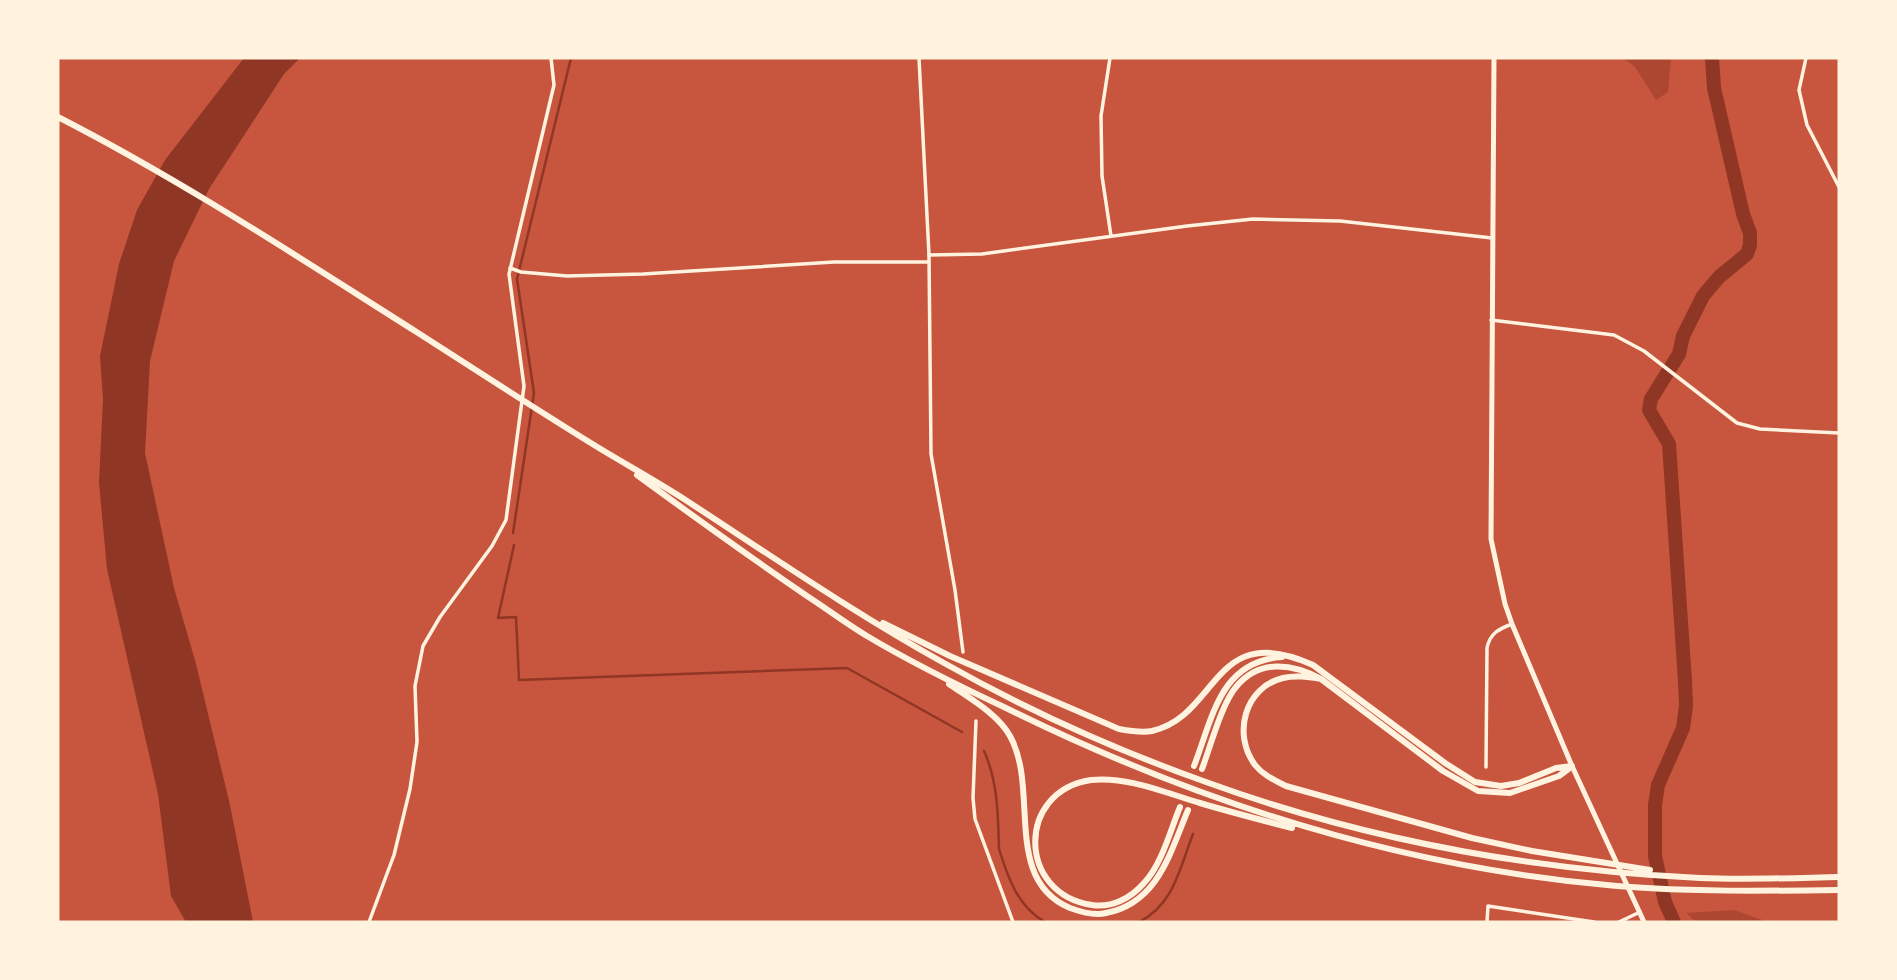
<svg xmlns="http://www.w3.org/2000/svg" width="1897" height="980" font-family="Raleway,sans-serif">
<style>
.green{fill:#ae4732}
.water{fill:#8f3625}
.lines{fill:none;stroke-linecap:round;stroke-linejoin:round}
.stream{stroke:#8f3625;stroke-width:2.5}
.river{stroke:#8f3625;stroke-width:14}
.minor{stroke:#fff3e0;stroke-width:3.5}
.tertiary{stroke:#fff3e0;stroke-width:3.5}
.primary{stroke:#fff3e0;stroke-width:5}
.motorway{stroke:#fff3e0;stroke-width:6}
</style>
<rect width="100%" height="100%" fill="#c8553d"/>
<path class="green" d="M 1623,58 L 1671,58 L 1668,92 L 1656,100 L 1635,67 Z
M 1734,910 L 1768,922 L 1696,922 L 1686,913 Z"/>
<path class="water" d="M 244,58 L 300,58 L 284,74 L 209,189 L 174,261 L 150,361 L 145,453 L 174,588 L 196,664 L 230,805 L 253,922 L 186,922 L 171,896 L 158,794 L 107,569 L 99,483 L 103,399 L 100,356 L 119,264 L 137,210 L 165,160 Z"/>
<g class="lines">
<path class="stream" d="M 513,533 L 534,393 L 517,279 L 571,58
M 514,545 L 498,618 L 516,617 L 519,680 L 847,668 L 962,732
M 984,751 C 998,782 998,815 999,849 C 1008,878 1018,907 1045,922
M 1139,922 C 1174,905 1180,867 1193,834"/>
<path class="river" d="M 1674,922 L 1665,902 L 1655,856 L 1655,805 L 1658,785 L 1683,728 L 1686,706 L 1685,681 L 1669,444 L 1649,410 L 1651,399 L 1679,354 L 1683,336 L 1703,296 L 1719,277 L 1747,254 L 1750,245 L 1750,233 L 1743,214 L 1714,88 L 1712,58"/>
<path class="minor" d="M 919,58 L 929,255 L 931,454 L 955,590 L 963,652
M 1806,58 L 1799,90 L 1807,125 L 1839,187
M 510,268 L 521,272 L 567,276 L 643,274 L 834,262 L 928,262
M 976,721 L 973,798 L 975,819 L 1013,922
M 1486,767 L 1487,648 C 1490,633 1499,629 1512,624
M 1487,922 L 1488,906 L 1594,922
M 1619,922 L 1640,912"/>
<path class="tertiary" d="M 1110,58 L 1101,116 L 1102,176 L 1111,236
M 929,255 L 982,254 L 1187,226 L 1253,219 L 1340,221 L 1492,238
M 1491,320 L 1614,335 L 1644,351 L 1737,423 L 1760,429 L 1839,433
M 369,922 L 394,855 L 410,789 L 417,742 L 415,686 L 423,646 L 440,617 L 492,546 L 506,520 L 524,386 L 509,274 L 554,85 L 551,58"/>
<path class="primary" d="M 1494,58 L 1491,539 L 1505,604 L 1512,624 L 1572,766 L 1644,922"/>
<path class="motorway" d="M 58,117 C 181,180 298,257 415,331 C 476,370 537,410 599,448 C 627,465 656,481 684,499 C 770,555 854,613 944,663 C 1027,710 1116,750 1206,782 C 1365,840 1532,870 1700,878 C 1747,880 1793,878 1839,877
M 637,475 C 693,516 750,557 807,596 C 827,609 847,624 867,636 C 912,663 959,686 1006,708 C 1198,803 1403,868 1617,886 C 1691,892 1765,891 1839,890
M 883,623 L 950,656 L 1119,729 C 1130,731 1141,733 1152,731 C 1219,716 1212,619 1313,665 L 1445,763 L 1475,782 L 1501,786 L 1519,783 L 1556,768 L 1572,766
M 1321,679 C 1308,677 1296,675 1283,678 C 1245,687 1232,734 1255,765 C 1263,775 1274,780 1286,786 L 1472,838 L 1532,851 L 1650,870
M 949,684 C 969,698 998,714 1010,736 C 1040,790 1002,879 1070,908 C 1081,912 1095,916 1106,913 C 1158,903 1170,853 1188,810
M 1194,766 C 1213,717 1220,661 1282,657
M 1202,769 C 1210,748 1222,703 1236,687 C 1259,659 1292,663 1321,679 L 1443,771 L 1478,791 L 1510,793 L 1559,776 L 1571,767
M 1180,807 C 1170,831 1162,864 1144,883 C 1131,898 1112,908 1092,905 C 1017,894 1016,791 1091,780 C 1127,776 1166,793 1200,803 C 1230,812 1261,820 1292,828"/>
</g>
<rect width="1897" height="980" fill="none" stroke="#fff3e0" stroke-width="119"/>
</svg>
